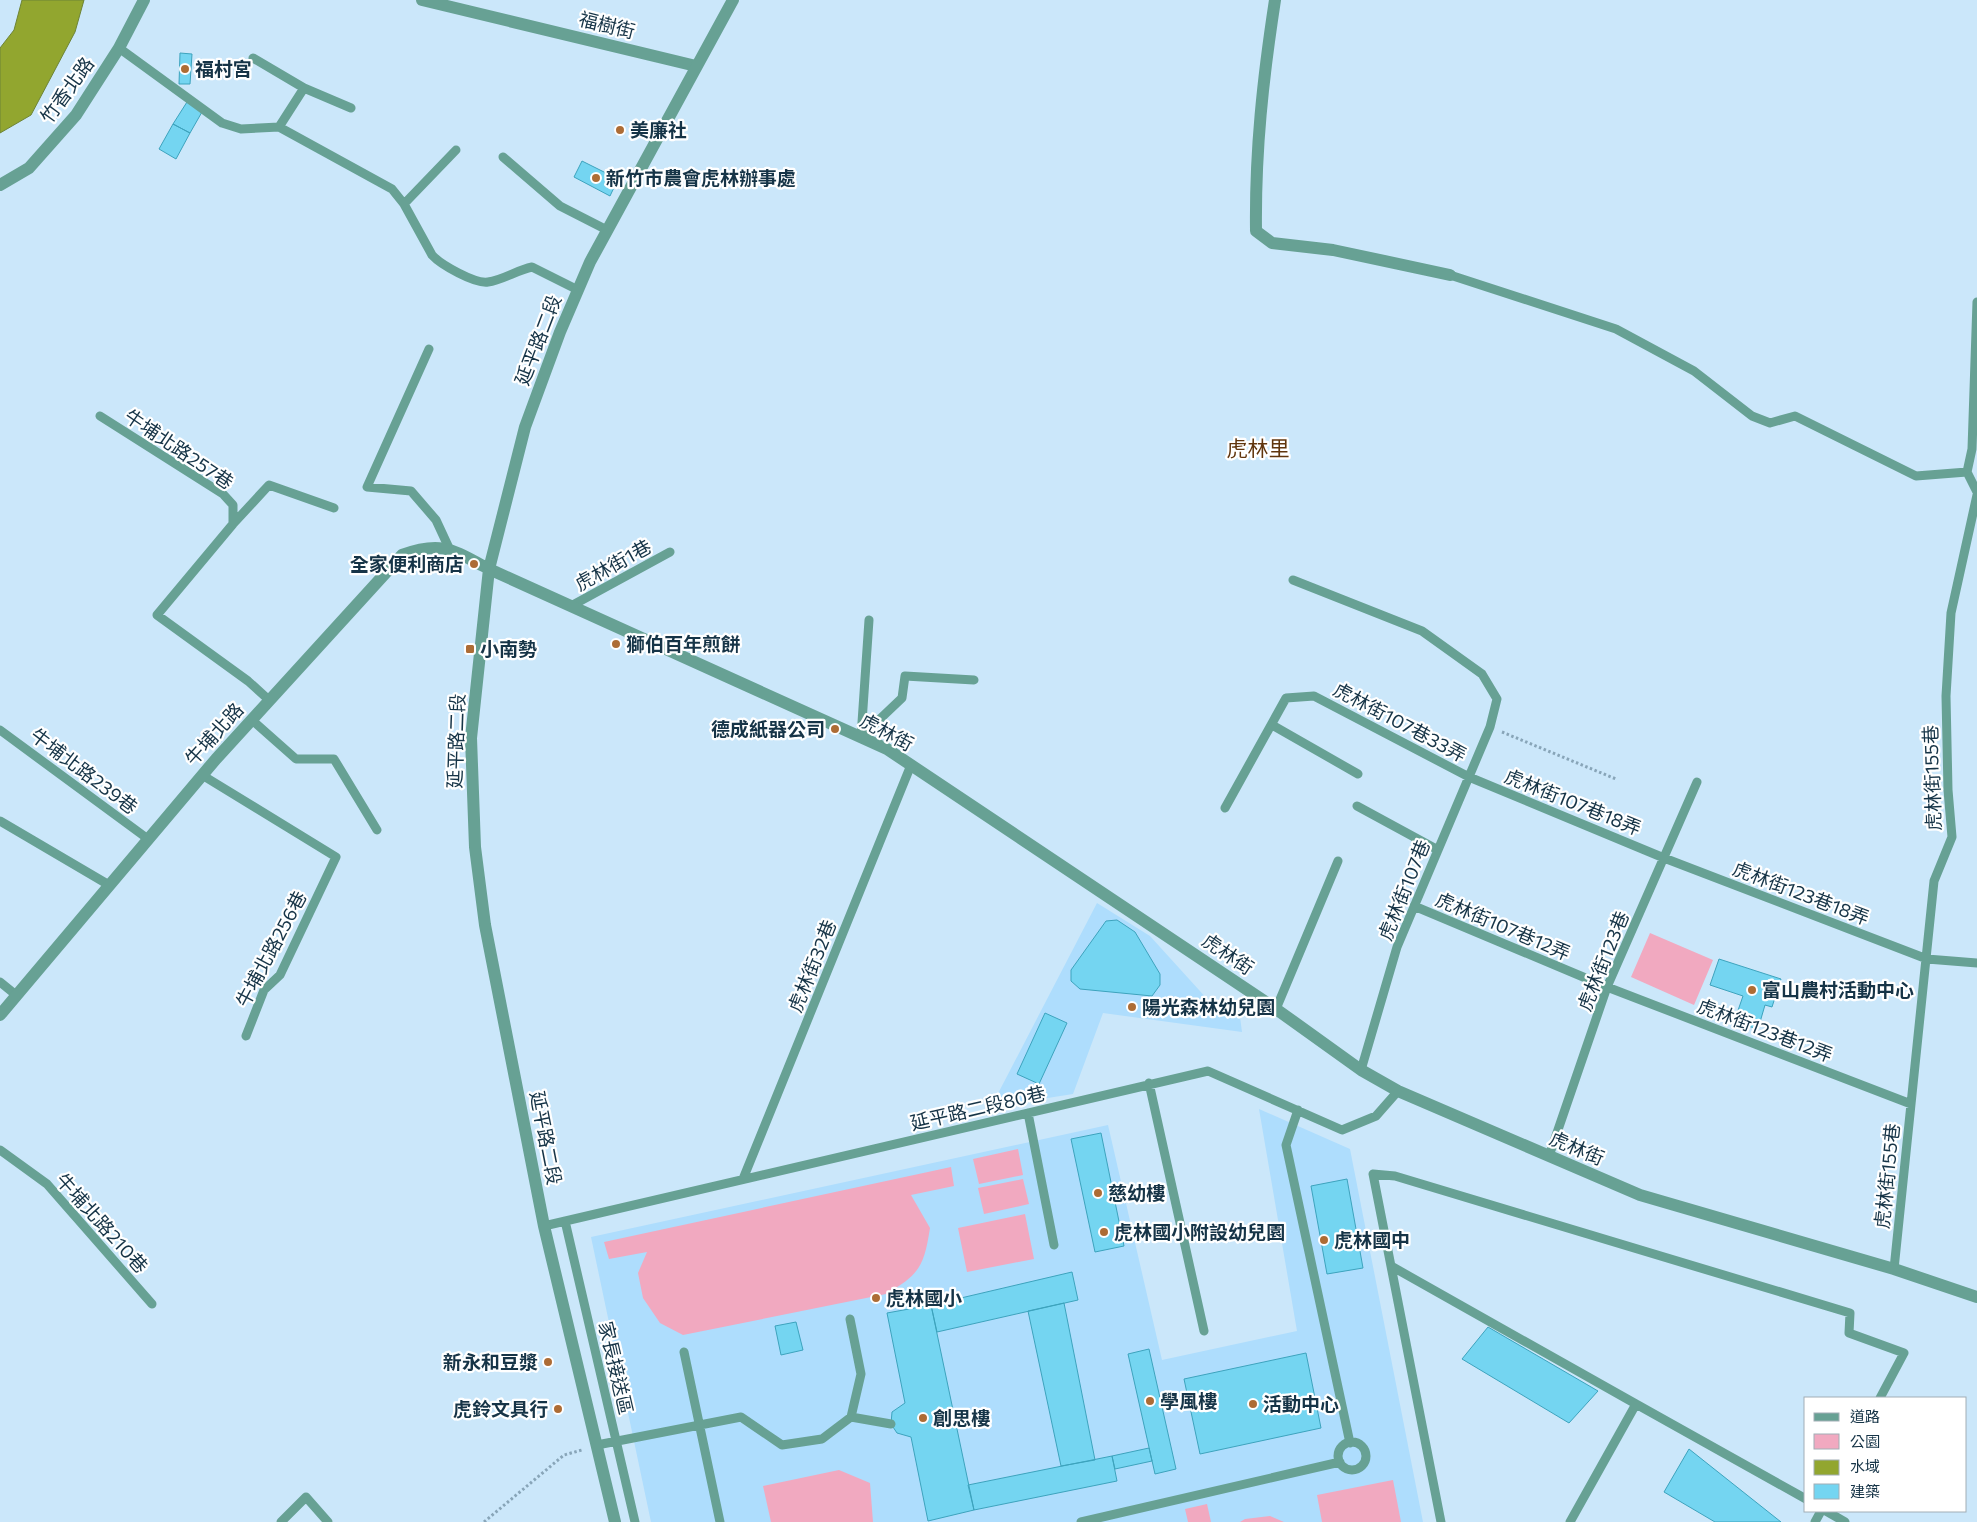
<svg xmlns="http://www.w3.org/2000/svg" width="1977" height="1522" font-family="Commissioner,'Noto Sans TC',sans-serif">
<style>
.built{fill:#aeddfd}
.green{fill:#f1a9c0}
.water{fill:#92a62f;stroke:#6d8436}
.building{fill:#74d5f1;stroke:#3da3bd}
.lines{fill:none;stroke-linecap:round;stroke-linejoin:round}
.path{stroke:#88a5b8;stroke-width:3;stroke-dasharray:2.5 2.5;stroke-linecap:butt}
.service{stroke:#67a194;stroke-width:9}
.minor{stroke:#67a194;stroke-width:12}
.tertiary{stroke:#67a194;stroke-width:12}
.poi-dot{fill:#ad6c35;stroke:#fff;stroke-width:2}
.labels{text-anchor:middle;stroke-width:4.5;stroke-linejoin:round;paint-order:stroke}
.street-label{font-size:19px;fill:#163447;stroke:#fff}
.poi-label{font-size:19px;font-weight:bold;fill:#163447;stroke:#fff;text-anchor:start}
.quarter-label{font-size:21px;fill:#60350d;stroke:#fff}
</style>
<rect width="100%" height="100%" fill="#cbe7fa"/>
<path class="built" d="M 1097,903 L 1150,936 L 1209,1001 L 1240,1017 L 1242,1032 L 1103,1013 L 1073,1094 L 991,1107 Z
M 1259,1109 L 1350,1149 L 1423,1522 L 651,1522 L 591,1237 L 1108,1125 L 1162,1360 L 1297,1331 Z"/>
<path class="green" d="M 1650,933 L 1713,960 L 1694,1005 L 1631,977 Z
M 1018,1149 L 1023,1175 L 979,1184 L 973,1159 Z
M 951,1167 L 954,1186 L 911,1195 L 930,1228 C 924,1266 920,1274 886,1294 L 683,1335 L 660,1323 L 643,1298 L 638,1273 L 647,1252 L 609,1259 L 604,1242 Z
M 1023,1179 L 1029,1204 L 984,1214 L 978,1188 Z
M 1025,1214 L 1034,1259 L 967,1272 L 958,1228 Z
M 839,1470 L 870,1483 L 873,1522 L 771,1522 L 763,1486 Z
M 1393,1480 L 1401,1522 L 1322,1522 L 1317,1495 Z
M 1207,1504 L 1211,1522 L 1188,1522 L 1185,1509 Z
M 1270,1516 L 1284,1522 L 1240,1522 L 1245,1519 Z"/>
<path class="water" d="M 22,0 L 84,0 L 75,32 L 31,115 L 0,133 L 0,48 L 14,30 Z"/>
<path class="building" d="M 180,53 L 192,54 L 190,84 L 179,84 Z
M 187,102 L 202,112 L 190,133 L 173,124 Z
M 173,124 L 190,133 L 176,159 L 159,149 Z
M 582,161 L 618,179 L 610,196 L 574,177 Z
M 1117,920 L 1135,932 L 1160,974 L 1160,985 L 1152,996 L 1080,989 L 1071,981 L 1071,970 L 1106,921 Z
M 1719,959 L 1781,979 L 1772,1007 L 1765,1005 L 1758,1029 L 1734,1022 L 1743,996 L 1710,985 Z
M 1045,1013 L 1067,1023 L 1039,1084 L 1017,1074 Z
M 1101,1133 L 1124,1246 L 1095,1252 L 1071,1139 Z
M 1347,1179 L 1363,1268 L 1327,1274 L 1311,1186 Z
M 1072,1272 L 1078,1300 L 937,1332 L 931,1305 Z
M 1064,1303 L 1095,1460 L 1061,1466 L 1028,1311 Z
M 931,1305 L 974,1510 L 928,1521 L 911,1437 L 897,1433 L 891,1424 L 892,1412 L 905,1403 L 887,1313 Z
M 796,1322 L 803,1350 L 781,1355 L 775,1326 Z
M 1488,1327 L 1598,1391 L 1569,1423 L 1462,1359 Z
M 1149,1349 L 1176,1469 L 1155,1474 L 1128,1354 Z
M 1306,1353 L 1321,1428 L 1200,1454 L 1184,1379 Z
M 1149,1448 L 1152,1461 L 1115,1469 L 1112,1456 Z
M 1689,1449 L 1781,1522 L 1715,1522 L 1664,1492 Z
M 1112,1456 L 1117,1481 L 974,1510 L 968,1485 Z"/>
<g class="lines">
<path class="path" d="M 1502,732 L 1616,779
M 484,1522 L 564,1455 L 582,1450"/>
<path class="service" d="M 119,48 L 222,123 L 241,129 L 279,127 L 392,189 L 404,204 L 432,255 C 441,265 475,284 488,282 C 503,280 517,270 532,267 L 578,290
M 253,58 L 304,88 L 351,108
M 279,127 L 304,88
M 503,157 L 560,206 L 607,230
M 404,204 L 456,150
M 1450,275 L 1616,329 L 1694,371 L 1752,416 L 1770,423 L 1795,416 L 1916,476 L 1967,472
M 429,349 L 367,487 L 411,491 L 436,520 L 449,548
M 100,416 L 223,494 L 233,505 L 233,524 L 157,615 L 248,681 L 269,700
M 1967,472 L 1972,449 L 1977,302
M 1967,472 L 1977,492
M 233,524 L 269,485 L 334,508
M 1293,580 L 1422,631 L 1482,674 L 1497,699 L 1490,727 L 1397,947 L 1361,1070
M 571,606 L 670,552
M 252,720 L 296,759 L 334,759 L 377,830
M 1272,725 L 1358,774
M 0,730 L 148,839
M 861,737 L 902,698 L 905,676 L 974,680
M 861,737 L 869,620
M 202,775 L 336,857 L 280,975 L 264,990 L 246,1036
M 1357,806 L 1438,850
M 1225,808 L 1286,698 L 1314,696 L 1469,777 L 1664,858 L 1927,959 L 1977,963
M 0,821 L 109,885
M 1414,906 L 1607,987 L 1911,1104
M 0,982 L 16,995
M 1276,1009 L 1338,861
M 1149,1083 L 1204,1331
M 1298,1110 L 1286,1145 L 1350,1443
M 1028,1113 L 1054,1245
M 0,1150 L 47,1184 L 152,1304
M 1549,1156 L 1607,987 L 1697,782
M 743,1179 L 911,765
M 565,1221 L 635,1522
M 544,1226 L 1208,1071 L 1342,1130 L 1376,1116 L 1398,1091
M 1391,1266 L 1636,1404 L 1570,1522
M 1894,1269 L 1934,881 L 1952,837 L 1948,790 L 1946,696 L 1951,613 L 1977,495
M 850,1319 L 861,1374 L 851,1417
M 684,1352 L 720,1522
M 1636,1404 L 1806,1499
M1338 1456a14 14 0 1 1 28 0a14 14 0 1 1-28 0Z
M 597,1445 L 741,1417 L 782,1445 L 822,1439 L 851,1417 L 891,1424
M 1826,1511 L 1845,1522
M 281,1522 L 306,1497 L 328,1522
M 1081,1522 L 1340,1462
M 1441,1522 L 1373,1174 L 1395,1176 L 1850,1313 L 1849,1333 L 1904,1353 L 1880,1398
M 1815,1522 L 1821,1511"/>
<path class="minor" d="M 422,0 L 696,66
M 1275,0 C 1263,78 1255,151 1256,231 L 1272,243 L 1333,250 L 1450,275
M 0,185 L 29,168 L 76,115 L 119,48 L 144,0
M 489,569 L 887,749 L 1276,1009 L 1361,1070 L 1398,1091 L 1640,1195 L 1894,1269 L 1977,1297"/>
<path class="tertiary" d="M 0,1015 L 216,759 L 402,555 C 443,540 454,551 489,569
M 615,1522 L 544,1226 L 485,925 L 475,847 L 471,738 L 489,569 L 525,427 L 560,332 L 590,262 L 733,0"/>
</g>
<g class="poi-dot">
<circle cx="185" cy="69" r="5"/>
<circle cx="620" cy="130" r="5"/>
<circle cx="596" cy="178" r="5"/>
<circle cx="474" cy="564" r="5"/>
<circle cx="616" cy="644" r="5"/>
<rect x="465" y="644" width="10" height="10" rx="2.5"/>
<circle cx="835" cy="729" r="5"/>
<circle cx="1752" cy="990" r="5"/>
<circle cx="1132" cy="1007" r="5"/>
<circle cx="1098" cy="1193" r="5"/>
<circle cx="1104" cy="1232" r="5"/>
<circle cx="1324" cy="1240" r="5"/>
<circle cx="876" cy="1298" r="5"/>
<circle cx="548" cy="1362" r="5"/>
<circle cx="1150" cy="1401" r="5"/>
<circle cx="1253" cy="1404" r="5"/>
<circle cx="558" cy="1409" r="5"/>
<circle cx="923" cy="1418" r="5"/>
</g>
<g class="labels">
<g class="street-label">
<text transform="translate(607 25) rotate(14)" y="7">福樹街</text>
<text transform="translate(67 90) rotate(-54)" y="7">竹香北路</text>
<text transform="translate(538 340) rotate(-69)" y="7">延平路二段</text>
<text transform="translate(179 449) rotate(34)" y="7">牛埔北路257巷</text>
<text transform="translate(613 565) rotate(-29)" y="7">虎林街1巷</text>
<text transform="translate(1400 722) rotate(28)" y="7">虎林街107巷33弄</text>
<text transform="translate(887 732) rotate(28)" y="7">虎林街</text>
<text transform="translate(214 734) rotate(-48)" y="7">牛埔北路</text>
<text transform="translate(456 741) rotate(-88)" y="7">延平路二段</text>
<text transform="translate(84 771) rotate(37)" y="7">牛埔北路239巷</text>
<text transform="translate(1932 778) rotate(-92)" y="7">虎林街155巷</text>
<text transform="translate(1573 802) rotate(22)" y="7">虎林街107巷18弄</text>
<text transform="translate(1404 890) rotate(-68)" y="7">虎林街107巷</text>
<text transform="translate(1801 893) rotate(21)" y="7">虎林街123巷18弄</text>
<text transform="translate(1503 926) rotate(23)" y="7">虎林街107巷12弄</text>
<text transform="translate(271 949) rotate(-62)" y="7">牛埔北路256巷</text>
<text transform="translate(1228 954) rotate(34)" y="7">虎林街</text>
<text transform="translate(1603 961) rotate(-68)" y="7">虎林街123巷</text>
<text transform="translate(812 966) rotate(-68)" y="7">虎林街32巷</text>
<text transform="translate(1765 1030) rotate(21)" y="7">虎林街123巷12弄</text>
<text transform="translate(978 1108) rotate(-13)" y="7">延平路二段80巷</text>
<text transform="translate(546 1138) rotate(79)" y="7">延平路二段</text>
<text transform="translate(1577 1148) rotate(23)" y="7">虎林街</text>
<text transform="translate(1887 1176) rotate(-84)" y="7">虎林街155巷</text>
<text transform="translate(102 1223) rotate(48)" y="7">牛埔北路210巷</text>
<text transform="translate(616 1368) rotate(77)" y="7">家長接送區</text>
</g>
<g class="poi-label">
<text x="195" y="76">福村宮</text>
<text x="630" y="137">美廉社</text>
<text x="606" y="185">新竹市農會虎林辦事處</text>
<text x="464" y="571" text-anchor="end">全家便利商店</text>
<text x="626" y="651">獅伯百年煎餅</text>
<text x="480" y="656">小南勢</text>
<text x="825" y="736" text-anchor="end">德成紙器公司</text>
<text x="1762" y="997">富山農村活動中心</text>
<text x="1142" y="1014">陽光森林幼兒園</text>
<text x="1108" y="1200">慈幼樓</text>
<text x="1114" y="1239">虎林國小附設幼兒園</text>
<text x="1334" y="1247">虎林國中</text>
<text x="886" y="1305">虎林國小</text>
<text x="538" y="1369" text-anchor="end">新永和豆漿</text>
<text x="1160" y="1408">學風樓</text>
<text x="1263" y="1411">活動中心</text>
<text x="548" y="1416" text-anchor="end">虎鈴文具行</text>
<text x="933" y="1425">創思樓</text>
</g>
<g class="quarter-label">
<text x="1258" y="456">虎林里</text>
</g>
</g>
<rect x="1804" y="1397" width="162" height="115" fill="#ffffff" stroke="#a2aeb5"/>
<rect x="1814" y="1413" width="25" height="8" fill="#67a194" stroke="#a2aeb5"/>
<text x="1850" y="1422" font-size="15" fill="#163447">道路</text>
<rect x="1814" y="1434" width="25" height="15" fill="#f1a9c0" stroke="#a2aeb5"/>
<text x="1850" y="1447" font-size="15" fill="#163447">公園</text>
<rect x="1814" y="1460" width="25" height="15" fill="#92a62f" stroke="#a2aeb5"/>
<text x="1850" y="1472" font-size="15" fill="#163447">水域</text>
<rect x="1814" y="1484" width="25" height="15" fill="#74d5f1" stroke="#a2aeb5"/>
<text x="1850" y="1497" font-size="15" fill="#163447">建築</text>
</svg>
